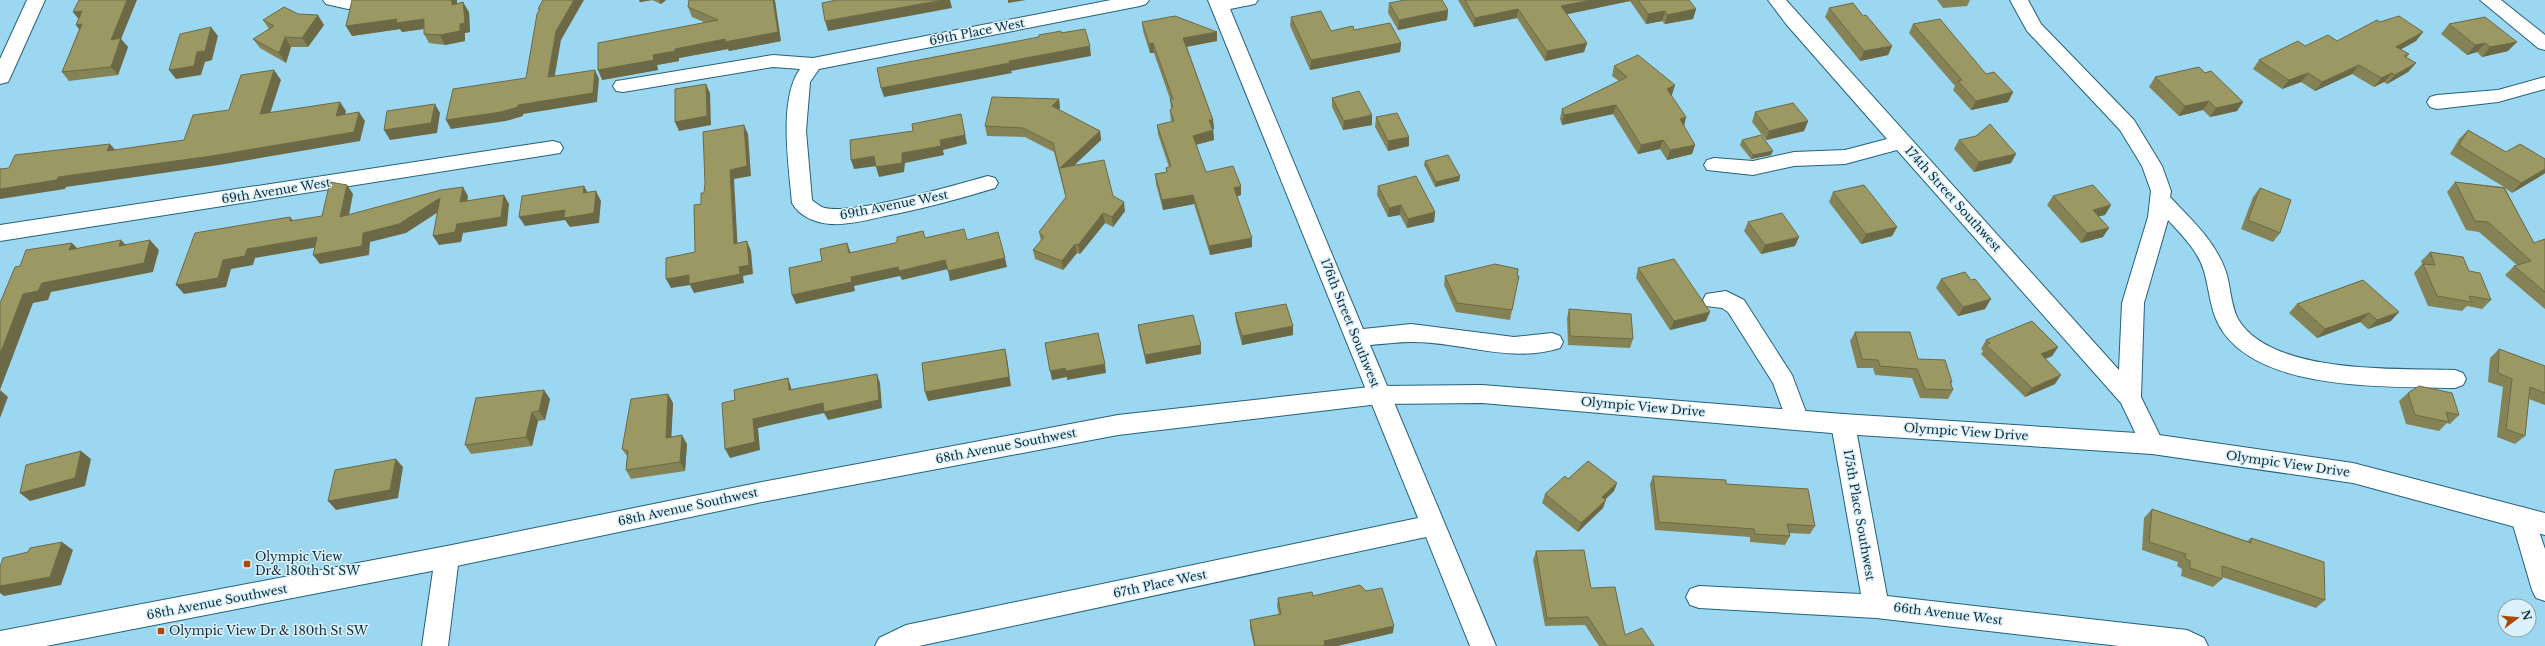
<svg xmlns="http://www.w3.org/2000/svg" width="2545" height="646" font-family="'Libre Baskerville',serif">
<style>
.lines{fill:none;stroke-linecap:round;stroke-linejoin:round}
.minor-casing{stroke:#256278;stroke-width:2}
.major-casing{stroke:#256278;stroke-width:2}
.minor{fill:#fff;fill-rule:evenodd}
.major{fill:#fff;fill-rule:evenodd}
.wall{fill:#858356}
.shaded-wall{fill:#6c6a46}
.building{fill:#9b9864;stroke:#6c6a46}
.poi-dot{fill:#ab490a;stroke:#dbf2fc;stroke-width:1.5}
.labels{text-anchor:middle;stroke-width:3;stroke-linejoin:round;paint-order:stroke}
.street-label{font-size:12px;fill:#142d37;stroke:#dbf2fc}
.poi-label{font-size:12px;fill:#142d37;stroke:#dbf2fc;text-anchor:start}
</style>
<rect width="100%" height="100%" fill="#9bd7f1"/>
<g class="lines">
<defs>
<path id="minor" d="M 27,0 L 45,0 L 10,78 L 8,82 L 0,84 L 0,59 Z
M 323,0 L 374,0 L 371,4 L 348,9 L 326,4 Z
M 1111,0 L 1149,0 L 1146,4 L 1140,6 L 819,69 L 810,82 L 806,131 L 812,200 C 816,203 820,207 825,208 C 854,215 955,185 988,176 L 995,178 L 998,183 L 995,188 C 959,199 922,209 885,216 C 868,220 848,225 831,224 C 816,223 800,217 792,203 C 789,167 778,99 800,69 L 773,67 L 623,92 L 616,91 L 613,86 L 616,81 L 623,80 L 773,55 L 813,58 Z
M 1208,0 L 1258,0 L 1255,4 L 1230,9 L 1363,329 L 1411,324 L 1514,337 L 1552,333 L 1560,336 L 1563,342 L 1560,348 C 1510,364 1460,341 1410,342 C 1397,342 1384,344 1370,345 L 1496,646 L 1470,646 L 1426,537 L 919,646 L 875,646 L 879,638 L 906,625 L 1418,518 Z
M 1768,0 L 1786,0 L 2119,370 L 2122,303 L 2148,217 L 2151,191 L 2142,166 L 2120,130 L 2027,31 L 2010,0 L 2028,0 L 2041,24 L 2134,120 L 2162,166 L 2171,191 L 2170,197 C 2191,219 2214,240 2225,269 C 2231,285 2230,304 2238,319 C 2271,375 2398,368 2455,370 L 2463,373 L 2466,379 L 2463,385 L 2455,388 C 2389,386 2265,392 2223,332 C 2210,313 2210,292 2204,271 C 2198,251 2182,235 2168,220 L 2144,303 L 2141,397 L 2164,444 L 2160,451 L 2152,454 L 2144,451 L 2121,403 L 1897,150 L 1845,164 L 1794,166 L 1753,175 L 1707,170 L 1704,165 L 1707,160 L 1714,158 L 1753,161 L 1794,152 L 1845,150 L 1887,139 L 1786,24 Z
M 2480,0 L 2501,0 L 2545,35 L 2545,50 L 2538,48 Z
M 2545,77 L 2545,89 L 2498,102 L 2437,109 L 2430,107 L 2427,102 L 2430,97 L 2437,95 L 2498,90 Z
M 553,141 L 560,143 L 563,148 L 560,153 L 0,241 L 0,225 Z
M 1726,291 L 1744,300 L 1792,375 L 1809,420 L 1805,427 L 1797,430 L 1789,427 L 1773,383 L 1728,312 L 1722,308 L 1706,306 L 1703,300 L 1706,294 Z
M 1843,414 L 1851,417 L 1855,424 L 1887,596 L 2187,630 L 2204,638 L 2208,646 L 2119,646 L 1876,618 L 1699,608 L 1690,605 L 1686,597 L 1690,589 L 1699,586 L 1861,594 L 1831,424 L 1835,417 Z
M 2523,507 L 2532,511 L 2545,549 L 2545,601 L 2536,598 L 2532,590 L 2511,518 L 2514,511 Z
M 447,546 L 456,549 L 459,557 L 448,646 L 422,646 L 435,557 L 438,549 Z"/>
<path id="major" d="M 1482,385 L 1843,414 L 2152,434 L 2353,463 L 2545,513 L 2545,535 L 2353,483 L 2152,454 L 1843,434 L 1482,403 L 1379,404 L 1118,435 L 762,502 L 447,568 L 46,646 L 0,646 L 0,631 L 447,546 L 762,482 L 1118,415 L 1379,386 Z"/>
</defs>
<use href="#minor" class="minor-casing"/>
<use href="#major" class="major-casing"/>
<use href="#minor" class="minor"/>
<use href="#major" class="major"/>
</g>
<path class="wall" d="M 352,0 L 457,0 L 457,4 L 469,12 L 470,32 L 465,33 L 465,41 L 445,45 L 429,43 L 424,34 L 424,29 L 402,32 L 400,29 L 352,36 L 346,26 Z
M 639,0 L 666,0 L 661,4 L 652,0 L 640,2 Z
M 1458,0 L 1689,0 L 1696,9 L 1693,19 L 1665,24 L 1662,21 L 1646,24 L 1630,1 L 1566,14 L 1587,43 L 1584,52 L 1545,61 L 1517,18 L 1474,27 Z
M 1937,0 L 1970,0 L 1967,6 L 1943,8 Z
M 1389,3 L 1448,10 L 1447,20 L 1398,30 L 1388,13 Z
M 688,7 L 781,41 L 729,51 L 728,49 L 679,58 L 679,61 L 657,65 L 658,70 L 602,80 L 704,22 L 692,17 Z
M 1829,8 L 1863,16 L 1892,46 L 1888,55 L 1860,61 L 1825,17 Z
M 298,14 L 324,25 L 308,47 L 291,47 L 286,63 L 260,48 L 253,39 L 269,29 L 263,20 Z
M 1291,17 L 1331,31 L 1354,30 L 1401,43 L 1400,52 L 1310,70 L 1290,26 Z
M 1142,22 L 1217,41 L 1187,47 L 1213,120 L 1214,129 L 1213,129 L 1214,140 L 1196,145 L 1206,172 L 1241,195 L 1237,196 L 1252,247 L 1210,255 L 1194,204 L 1163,210 L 1156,184 L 1155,174 L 1166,172 L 1166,168 L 1169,167 L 1158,134 L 1157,125 L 1171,122 L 1170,110 L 1171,109 L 1170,99 L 1154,53 L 1150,53 L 1143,31 Z
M 2380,22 L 2423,32 L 2416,41 L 2401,49 L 2409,54 L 2406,58 L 2416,63 L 2408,72 L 2387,84 L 2384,82 L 2374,87 L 2352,74 L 2315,91 L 2301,82 L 2282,89 L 2253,69 L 2259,60 L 2305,46 L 2337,41 Z
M 1913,24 L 2013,92 L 2008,102 L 1971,110 L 1953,90 L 1955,86 L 1909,33 Z
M 2449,24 L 2508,51 L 2482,57 L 2477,52 L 2467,55 L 2441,34 Z
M 76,25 L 121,39 L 128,47 L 118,75 L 69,81 L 62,72 L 79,29 Z
M 1614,66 L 1675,85 L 1671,95 L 1684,126 L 1695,145 L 1692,154 L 1667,160 L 1660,149 L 1638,154 L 1613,114 L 1562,125 L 1560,119 L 1562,109 L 1619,81 L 1612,76 Z
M 2205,73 L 2243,102 L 2237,111 L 2210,117 L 2203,110 L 2179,116 L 2149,87 L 2155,77 Z
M 1332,98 L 1372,115 L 1372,125 L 1343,130 L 1332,107 Z
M 1059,99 L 1060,108 L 1059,110 L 1100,131 L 1101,140 L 1074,165 L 1113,196 L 1125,211 L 1113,227 L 1105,223 L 1080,254 L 1077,253 L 1063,270 L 1035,259 L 1033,250 L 1041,241 L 1039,232 L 1066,198 L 1054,152 L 1025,137 L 987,136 L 985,126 Z
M 1755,112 L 1808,121 L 1804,131 L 1766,140 L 1752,122 Z
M 1376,117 L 1409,137 L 1409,146 L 1388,151 L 1375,127 Z
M 2468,130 L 2506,152 L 2545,159 L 2545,173 L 2512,193 L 2505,188 L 2534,243 L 2545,239 L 2545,309 L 2505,275 L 2514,266 L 2517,265 L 2479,232 L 2466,230 L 2447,192 L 2455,182 L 2504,187 L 2450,154 L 2459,139 Z
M 1742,140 L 1771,155 L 1751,159 L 1740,145 Z
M 1959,140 L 2011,163 L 1974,172 L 1954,149 Z
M 1425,161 L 1460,176 L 1459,181 L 1435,187 L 1424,165 Z
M 1378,186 L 1435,212 L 1434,222 L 1407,228 L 1400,215 L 1388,217 L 1377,195 Z
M 2260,188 L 2280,233 L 2273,242 L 2241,229 L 2253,197 Z
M 1833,192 L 1897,227 L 1892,236 L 1861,244 L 1829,202 Z
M 2053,196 L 2111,205 L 2105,215 L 2099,216 L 2103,237 L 2081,243 L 2047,205 Z
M 1748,222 L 1795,246 L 1761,254 L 1744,231 Z
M 2430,252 L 2469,271 L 2491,300 L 2482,309 L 2467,306 L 2462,311 L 2428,306 L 2414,273 L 2422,264 L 2421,261 Z
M 1638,268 L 1706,321 L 1670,330 L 1636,278 Z
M 1445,276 L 1519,276 L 1510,320 L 1456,312 L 1444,285 Z
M 1941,279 L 1971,280 L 1985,309 L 1958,316 L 1936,288 Z
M 2363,280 L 2391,321 L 2368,329 L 2360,322 L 2317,338 L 2289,313 L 2297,304 Z
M 1569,309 L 1633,339 L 1630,348 L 1568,345 L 1567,318 Z
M 1235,313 L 1293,335 L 1242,345 L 1236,322 Z
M 1138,325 L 1201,345 L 1201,354 L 1146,364 L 1139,334 Z
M 1855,332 L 1918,359 L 1952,382 L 1951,384 L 1953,390 L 1948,399 L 1920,398 L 1912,378 L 1875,375 L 1873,368 L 1857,368 L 1850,341 Z
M 1986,340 L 2058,347 L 2052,356 L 2045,359 L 2055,384 L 2025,397 L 1981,354 L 1983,351 L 1981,349 Z
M 2499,349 L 2545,366 L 2545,405 L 2529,399 L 2525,436 L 2515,444 L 2497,437 L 2503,387 L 2488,382 L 2490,358 Z
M 544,390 L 550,399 L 545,420 L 538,421 L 532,446 L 471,454 L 465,445 Z
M 2408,393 L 2459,415 L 2450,424 L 2447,423 L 2439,431 L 2406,424 L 2399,401 Z
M 668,394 L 673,403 L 671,437 L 687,444 L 685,471 L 631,479 L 626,470 L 627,456 L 622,449 Z
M 1653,476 L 1726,484 L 1815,526 L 1810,534 L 1789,533 L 1790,536 L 1785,545 L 1750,542 L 1750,537 L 1655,530 L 1650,484 Z
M 1568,479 L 1617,483 L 1614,491 L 1605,500 L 1603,508 L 1578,532 L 1542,503 L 1545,494 Z
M 2152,509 L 2247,541 L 2251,538 L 2325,600 L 2316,608 L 2222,577 L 2222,579 L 2213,587 L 2181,576 L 2182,569 L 2177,566 L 2178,562 L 2142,550 L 2144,518 Z
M 1536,551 L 1591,588 L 1625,635 L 1654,646 L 1599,646 L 1585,625 L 1545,626 L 1533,560 Z
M 1313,596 L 1393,633 L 1337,646 L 1254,646 L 1250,628 L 1250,620 L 1279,615 L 1277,606 L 1278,598 Z"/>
<path class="shaded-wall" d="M 127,0 L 137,0 L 121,39 L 128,47 L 118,75 L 111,67 L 111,40 Z
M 452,0 L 457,0 L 457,14 L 452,5 Z
M 574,0 L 584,0 L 561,40 L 553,86 L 548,77 L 556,31 Z
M 639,0 L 652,0 L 640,2 Z
M 659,0 L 666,0 L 661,4 Z
M 773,0 L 775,0 L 781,41 L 729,51 L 728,49 L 679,58 L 679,61 L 657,65 L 658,70 L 602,80 L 598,70 L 675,49 Z
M 943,0 L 950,0 L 952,8 L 828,31 L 825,21 Z
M 1008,0 L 1026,0 L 1008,3 Z
M 1591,0 L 1631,0 L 1630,1 L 1559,16 L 1561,6 Z
M 463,2 L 469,12 L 470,32 L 465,33 L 465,41 L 445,45 L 440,35 L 460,24 Z
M 1518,9 L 1517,18 L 1474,27 L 1475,18 Z
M 1696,9 L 1693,19 L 1665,24 L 1667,15 Z
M 1448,10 L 1447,20 L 1398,30 L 1399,20 Z
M 82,11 L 80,21 L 73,12 Z
M 1665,11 L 1662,21 L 1646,24 L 1648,14 Z
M 318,15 L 324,25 L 308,47 L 302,38 Z
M 397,19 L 424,19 L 430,28 L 402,32 L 400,29 L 352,36 L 346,26 Z
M 82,24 L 83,34 L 76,25 Z
M 211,27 L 218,36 L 212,60 L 205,62 L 201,75 L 176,79 L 169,70 Z
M 1217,32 L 1217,41 L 1184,47 L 1183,38 Z
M 2423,32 L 2416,41 L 2389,56 L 2396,47 Z
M 285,37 L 291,47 L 286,63 L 279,53 Z
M 2517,42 L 2508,51 L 2482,57 L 2490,47 Z
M 1153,43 L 1154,53 L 1150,53 L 1149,44 Z
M 1401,43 L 1400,52 L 1310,70 L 1311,60 Z
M 1587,43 L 1584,52 L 1545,61 L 1547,51 Z
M 2485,43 L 2477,52 L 2467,55 L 2475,45 Z
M 1090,46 L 1091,56 L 1011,71 L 1012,73 L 884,97 L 881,88 L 1009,61 Z
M 1892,46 L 1888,55 L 1860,61 L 1864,51 Z
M 2416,63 L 2408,72 L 2387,84 L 2395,75 Z
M 2359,65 L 2352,74 L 2315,91 L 2322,82 Z
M 274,70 L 281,80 L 267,123 L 260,114 Z
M 595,70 L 599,79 L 597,102 L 523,114 L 523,116 L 506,121 L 451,129 L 446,120 L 518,105 Z
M 2308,73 L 2301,82 L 2282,89 L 2289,80 Z
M 2392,73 L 2384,82 L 2374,87 L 2381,78 Z
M 706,84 L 710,93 L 711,125 L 679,131 L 675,122 Z
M 1675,85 L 1672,95 L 1664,98 L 1667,89 Z
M 2013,92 L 2008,102 L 1971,110 L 1976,101 Z
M 1059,99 L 1060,108 L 1053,116 L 1052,106 Z
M 2209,101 L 2203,110 L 2179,116 L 2185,106 Z
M 340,102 L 346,111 L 343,125 L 336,116 Z
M 2243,102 L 2237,111 L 2210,117 L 2216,108 Z
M 435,104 L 440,113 L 437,133 L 390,140 L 384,130 Z
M 1616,105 L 1613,114 L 1562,125 L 1564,115 Z
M 359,112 L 365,121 L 360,141 L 219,165 L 66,187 L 65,189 L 0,199 L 0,189 L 58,177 Z
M 961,114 L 967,144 L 943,150 L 944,155 L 905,163 L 904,172 L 879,177 L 876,167 L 902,153 L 940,140 Z
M 1372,115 L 1372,125 L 1343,130 L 1344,121 Z
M 1686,117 L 1684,127 L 1680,119 Z
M 1209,120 L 1213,120 L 1214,129 L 1210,130 Z
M 1808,121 L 1804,131 L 1766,140 L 1769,131 Z
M 744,125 L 748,134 L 751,176 L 734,179 L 738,253 L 734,244 L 730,170 Z
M 1213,130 L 1214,140 L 1194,145 L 1193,136 Z
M 1100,131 L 1101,140 L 1062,177 L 1060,168 Z
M 1409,137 L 1409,146 L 1388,151 L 1388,141 Z
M 1663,140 L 1660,149 L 1638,154 L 1641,145 Z
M 110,144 L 118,153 L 107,151 Z
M 1695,145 L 1692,154 L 1667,160 L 1670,150 Z
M 1773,151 L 1771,155 L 1751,159 L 1753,155 Z
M 2016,154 L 2011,163 L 1974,172 L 1979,162 Z
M 874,156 L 877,166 L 854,169 L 851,160 Z
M 2545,169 L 2545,173 L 2544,174 L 2512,193 L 2521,183 Z
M 1460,176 L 1459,181 L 1435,187 L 1436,182 Z
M 347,185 L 353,194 L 347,226 L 340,217 Z
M 584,186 L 589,195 L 583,193 Z
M 1241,186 L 1241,195 L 1234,197 L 1234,188 Z
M 463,187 L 468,196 L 466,211 L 460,202 Z
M 596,191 L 601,201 L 599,223 L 570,227 L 565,220 L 525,226 L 519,217 Z
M 504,195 L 509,204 L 507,226 L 463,233 L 461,242 L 439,245 L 433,236 L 457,224 Z
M 1193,195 L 1194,204 L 1163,210 L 1162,200 Z
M 440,198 L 446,207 L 406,233 L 370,242 L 369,255 L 320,264 L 313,255 L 363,233 Z
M 1124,202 L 1125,211 L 1113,227 L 1112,217 Z
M 1401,205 L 1400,215 L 1388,217 L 1389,208 Z
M 2111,205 L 2105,215 L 2087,219 L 2093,210 Z
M 1435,212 L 1434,222 L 1407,228 L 1408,219 Z
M 1103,213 L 1105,223 L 1080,254 L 1078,245 Z
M 290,217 L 298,226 L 290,221 Z
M 1897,227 L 1892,236 L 1861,244 L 1866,234 Z
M 2109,228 L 2103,237 L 2081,243 L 2087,233 Z
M 317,237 L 324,246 L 255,258 L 253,265 L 231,269 L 226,287 L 184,294 L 176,285 L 223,260 L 247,249 Z
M 1799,237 L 1795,246 L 1761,254 L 1765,245 Z
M 1252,238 L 1252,247 L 1210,255 L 1209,246 Z
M 121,240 L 130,249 L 119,246 Z
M 150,240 L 159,250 L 153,272 L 51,292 L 48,300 L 33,303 L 0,390 L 0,354 L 23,294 L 42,283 Z
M 747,241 L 751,251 L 753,274 L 743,276 L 744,283 L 694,293 L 690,285 L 671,288 L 666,279 L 689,275 L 739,267 Z
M 72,243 L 81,252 L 69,250 Z
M 847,243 L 851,253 L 849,253 Z
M 1075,244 L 1077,253 L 1063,270 L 1062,261 Z
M 1005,258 L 1007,267 L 950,281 L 948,271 Z
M 945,260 L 948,269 L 902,280 L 900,276 L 854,286 L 855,291 L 796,304 L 792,295 L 851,277 L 898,267 Z
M 1991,299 L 1985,309 L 1958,316 L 1963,307 Z
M 1710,312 L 1706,321 L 1670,330 L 1674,321 Z
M 2399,312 L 2391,321 L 2368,329 L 2377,320 Z
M 2369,313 L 2360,322 L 2317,338 L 2325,329 Z
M 1293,326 L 1293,335 L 1242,345 L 1242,336 Z
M 1201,345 L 1201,354 L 1146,364 L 1145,355 Z
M 2058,347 L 2052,356 L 2035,363 L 2041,354 Z
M 1005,349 L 1007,358 L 1011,386 L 928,401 L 925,392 Z
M 1105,364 L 1106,373 L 1067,380 L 1067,377 L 1052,380 L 1050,371 L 1065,368 Z
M 877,374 L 880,383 L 882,408 L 828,420 L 824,413 L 758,428 L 760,450 L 730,458 L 725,449 L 753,419 Z
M 2061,375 L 2055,384 L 2025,397 L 2032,388 Z
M 788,378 L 791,387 L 793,399 L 789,390 Z
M 0,390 L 8,397 L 0,418 Z
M 544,390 L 550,399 L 545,420 L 539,411 Z
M 668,394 L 673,403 L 671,446 L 666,438 Z
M 532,412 L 538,421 L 532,446 L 526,437 Z
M 682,435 L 687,444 L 685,471 L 680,462 Z
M 81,451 L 91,459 L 85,486 L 30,501 L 20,493 Z
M 396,459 L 403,467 L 398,498 L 336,510 L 328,501 Z
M 1617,483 L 1614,491 L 1599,505 L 1602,497 Z
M 1606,500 L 1603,508 L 1578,532 L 1581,523 Z
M 62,542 L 73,550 L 61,585 L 4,596 L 0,593 L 0,586 Z
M 1394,626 L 1393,633 L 1337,646 L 1325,646 L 1324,641 Z"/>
<path class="building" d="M 79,0 L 127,0 L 111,40 L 121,38 L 111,67 L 62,72 L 82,24 L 76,25 L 82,11 L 73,12 Z
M 352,0 L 452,0 L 452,5 L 463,2 L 465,23 L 460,24 L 460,31 L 440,35 L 424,34 L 424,19 L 396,23 L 397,19 L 346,26 Z
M 543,0 L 574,0 L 556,31 L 548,77 L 595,70 L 593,93 L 518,105 L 518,107 L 501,112 L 446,120 L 453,89 L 526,78 L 537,14 L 540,9 L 538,9 Z
M 689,0 L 773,0 L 778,32 L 725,42 L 725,39 L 675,49 L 675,51 L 653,55 L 654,60 L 598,70 L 598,43 L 718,20 L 688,7 Z
M 837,0 L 943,0 L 825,21 L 822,3 Z
M 1405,0 L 1442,0 L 1448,10 L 1399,20 L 1389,3 Z
M 1465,0 L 1591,0 L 1561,6 L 1587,43 L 1547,51 L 1518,9 L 1475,18 Z
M 1638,0 L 1689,0 L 1696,9 L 1667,15 L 1665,11 L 1648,14 Z
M 1853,3 L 1863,16 L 1866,15 L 1892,46 L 1864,51 L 1829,8 Z
M 284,7 L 298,14 L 318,15 L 302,38 L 285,37 L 279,53 L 253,39 L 274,26 L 263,20 Z
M 1321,11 L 1331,31 L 1353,26 L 1354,30 L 1390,23 L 1401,43 L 1311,60 L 1291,17 Z
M 1175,16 L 1217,32 L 1183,38 L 1213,120 L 1209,120 L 1213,130 L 1193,136 L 1206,172 L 1233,166 L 1241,186 L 1234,188 L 1252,238 L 1209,246 L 1193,195 L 1162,200 L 1155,174 L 1167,172 L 1166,168 L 1171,166 L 1157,125 L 1174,121 L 1170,110 L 1173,107 L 1170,99 L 1173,99 L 1153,43 L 1149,44 L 1142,22 Z
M 2399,16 L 2423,32 L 2396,47 L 2409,54 L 2404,56 L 2416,63 L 2395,75 L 2392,73 L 2381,78 L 2359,65 L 2322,82 L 2308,73 L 2289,80 L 2259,60 L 2298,41 L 2305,46 L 2328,35 L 2337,41 L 2377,20 L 2380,22 Z
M 2485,17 L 2517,42 L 2490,47 L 2485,43 L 2475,45 L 2449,24 Z
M 1940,19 L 1986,74 L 1994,72 L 2013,92 L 1976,101 L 1958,81 L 1962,80 L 1913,24 Z
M 211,27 L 205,51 L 197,52 L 194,66 L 169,70 L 180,34 Z
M 1085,29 L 1090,46 L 1009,61 L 1010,63 L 881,88 L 877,68 L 1039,37 L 1039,35 L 1061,31 L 1061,33 Z
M 1638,55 L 1675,85 L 1667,89 L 1686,117 L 1680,119 L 1695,145 L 1670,150 L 1663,140 L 1641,145 L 1616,105 L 1564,115 L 1562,109 L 1627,77 L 1614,66 Z
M 2199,67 L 2205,73 L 2211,71 L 2243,102 L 2216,108 L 2209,101 L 2185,106 L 2155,77 Z
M 274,70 L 260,114 L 340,102 L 336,116 L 359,112 L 354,132 L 212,156 L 58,177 L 57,180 L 0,189 L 0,169 L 9,168 L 15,155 L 110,144 L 107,151 L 184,140 L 193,115 L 229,110 L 241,75 Z
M 706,84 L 707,116 L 675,122 L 675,89 Z
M 1359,91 L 1372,115 L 1344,121 L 1332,98 Z
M 992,97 L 1059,99 L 1052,106 L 1100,131 L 1060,168 L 1104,160 L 1113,196 L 1124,202 L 1112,217 L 1103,213 L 1078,245 L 1075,244 L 1062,261 L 1033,250 L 1044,237 L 1039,232 L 1066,197 L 1059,168 L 1053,143 L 1023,128 L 985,126 Z
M 1793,103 L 1808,121 L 1769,131 L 1755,112 Z
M 435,104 L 431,123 L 384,130 L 387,111 Z
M 1397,113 L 1409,137 L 1388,141 L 1376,117 Z
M 961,114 L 965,135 L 940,140 L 941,146 L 902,153 L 902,163 L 876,167 L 874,156 L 851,160 L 850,140 L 913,131 L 912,124 Z
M 1990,124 L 2016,154 L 1979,162 L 1959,140 L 1976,136 Z
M 744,125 L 747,166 L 730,170 L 734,244 L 747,241 L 749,265 L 739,267 L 740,274 L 689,284 L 689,275 L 666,279 L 666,258 L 695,252 L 694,205 L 701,204 L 701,193 L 704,193 L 705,183 L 703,132 Z
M 2468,130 L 2506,152 L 2520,144 L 2545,159 L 2545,169 L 2521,183 L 2459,145 Z
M 1761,135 L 1773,151 L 1753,155 L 1742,140 Z
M 1448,155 L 1460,176 L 1436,182 L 1425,161 Z
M 1416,176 L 1435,212 L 1408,219 L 1401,205 L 1389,208 L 1378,186 Z
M 330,182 L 347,185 L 340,217 L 441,190 L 463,187 L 460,202 L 504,195 L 501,217 L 457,224 L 455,232 L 433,236 L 440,198 L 399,224 L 363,233 L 362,246 L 313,255 L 317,237 L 247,249 L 245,256 L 223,260 L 218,278 L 176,285 L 195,233 L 290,217 L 290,221 L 322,216 Z
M 2455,182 L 2504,188 L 2534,243 L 2545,239 L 2545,292 L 2514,266 L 2531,261 L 2488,222 L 2475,221 Z
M 1864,185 L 1897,227 L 1866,234 L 1833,192 Z
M 2093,185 L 2111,205 L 2093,210 L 2109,228 L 2087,233 L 2053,196 Z
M 584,186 L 583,193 L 596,191 L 594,213 L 564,218 L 565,210 L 519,217 L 522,196 Z
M 2260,188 L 2291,200 L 2280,233 L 2248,220 Z
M 1782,213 L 1799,237 L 1765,245 L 1748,222 Z
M 964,229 L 967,240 L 998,232 L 1005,258 L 948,271 L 945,260 L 899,271 L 898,267 L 851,277 L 852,282 L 792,295 L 789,268 L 822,261 L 820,249 L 847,243 L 849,253 L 895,243 L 897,241 L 897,237 L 923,231 L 925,238 Z
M 121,240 L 119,246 L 150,240 L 144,263 L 42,283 L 38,291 L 23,294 L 0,354 L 0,303 L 15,267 L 20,266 L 26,250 L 72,243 L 69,250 Z
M 2430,252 L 2463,257 L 2469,271 L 2480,273 L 2491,300 L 2469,296 L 2471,302 L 2437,296 L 2423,264 L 2435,265 Z
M 1674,259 L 1710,312 L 1674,321 L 1638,268 Z
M 1495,264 L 1518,269 L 1517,276 L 1519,276 L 1512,310 L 1457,303 L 1445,276 Z
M 1965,272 L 1971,280 L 1975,279 L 1991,299 L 1963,307 L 1941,279 Z
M 2363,280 L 2399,312 L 2377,320 L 2369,313 L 2325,329 L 2297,304 Z
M 1286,304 L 1293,326 L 1242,336 L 1235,313 Z
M 1569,309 L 1631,314 L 1633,339 L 1570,336 Z
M 1193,315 L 1201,345 L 1145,355 L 1138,325 Z
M 2032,321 L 2058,347 L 2041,354 L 2061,375 L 2032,388 L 1986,345 L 1990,343 L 1986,340 Z
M 1855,332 L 1910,332 L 1918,359 L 1945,360 L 1952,382 L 1950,382 L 1953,390 L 1925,389 L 1917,369 L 1880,366 L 1878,360 L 1862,359 Z
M 1098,333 L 1105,364 L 1066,371 L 1065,368 L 1050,371 L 1045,343 Z
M 1005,349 L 1009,377 L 925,392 L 922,363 Z
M 2499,349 L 2545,366 L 2545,393 L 2530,387 L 2525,436 L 2506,429 L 2512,379 L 2498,373 Z
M 877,374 L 879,400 L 824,412 L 823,403 L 753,419 L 755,442 L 725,449 L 722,403 L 735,400 L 734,390 L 788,378 L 789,390 Z
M 2419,386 L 2452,393 L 2459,415 L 2446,412 L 2449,422 L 2415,415 L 2408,393 Z
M 544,390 L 539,411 L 532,412 L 526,437 L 465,445 L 476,398 Z
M 668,394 L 666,438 L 682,435 L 680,462 L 626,470 L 628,451 L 622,449 L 631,399 Z
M 81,451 L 75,478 L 20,493 L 26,465 Z
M 396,459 L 390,490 L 328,501 L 335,470 Z
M 1588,461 L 1617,483 L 1602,497 L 1606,500 L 1581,523 L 1545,494 L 1565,476 L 1568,479 Z
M 1653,476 L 1726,480 L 1726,484 L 1808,489 L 1815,526 L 1787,524 L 1790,536 L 1755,534 L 1754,529 L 1659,522 Z
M 2152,509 L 2251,543 L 2251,538 L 2324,562 L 2325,600 L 2222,566 L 2222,579 L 2190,568 L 2190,561 L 2185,558 L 2186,554 L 2149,542 Z
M 62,542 L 50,577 L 0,586 L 0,567 L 3,558 L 28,552 L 30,548 Z
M 1584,550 L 1591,588 L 1615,587 L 1625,635 L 1642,628 L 1654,646 L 1607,646 L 1588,617 L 1547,618 L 1536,551 Z
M 1360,585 L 1366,591 L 1382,588 L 1394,626 L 1324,641 L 1325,645 L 1321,646 L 1255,646 L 1250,620 L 1281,614 L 1278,598 L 1312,592 L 1313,596 Z"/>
<g class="poi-dot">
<rect x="243" y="560" width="8" height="8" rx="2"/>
<rect x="157" y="627" width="8" height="8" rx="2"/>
</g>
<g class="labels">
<g class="street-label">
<text transform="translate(977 32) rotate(-11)" y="4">69th Place West</text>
<text transform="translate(276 191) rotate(-9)" y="4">69th Avenue West</text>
<text transform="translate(1953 199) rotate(48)" y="4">174th Street Southwest</text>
<text transform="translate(894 205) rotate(-11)" y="4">69th Avenue West</text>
<text transform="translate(1350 323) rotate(68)" y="4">176th Street Southwest</text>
<text transform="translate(1643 407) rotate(5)" y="4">Olympic View Drive</text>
<text transform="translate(1966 432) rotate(4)" y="4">Olympic View Drive</text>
<text transform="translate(1006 446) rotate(-11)" y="4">68th Avenue Southwest</text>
<text transform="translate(2288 464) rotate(8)" y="4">Olympic View Drive</text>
<text transform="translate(688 507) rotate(-12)" y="4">68th Avenue Southwest</text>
<text transform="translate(1859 515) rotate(80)" y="4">175th Place Southwest</text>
<text transform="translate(1160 584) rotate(-12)" y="4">67th Place West</text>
<text transform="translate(217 602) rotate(-11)" y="4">68th Avenue Southwest</text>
<text transform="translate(1948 614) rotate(7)" y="4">66th Avenue West</text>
</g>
<g class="poi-label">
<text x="255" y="561">Olympic View<tspan x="255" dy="14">Dr&amp; 180th St SW</tspan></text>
<text x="169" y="635">Olympic View Dr &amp; 180th St SW</text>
</g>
</g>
<g transform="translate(2517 618) rotate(74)"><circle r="19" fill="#dbf2fc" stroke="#8ba3ad"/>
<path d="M0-3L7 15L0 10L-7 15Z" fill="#ab490a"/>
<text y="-6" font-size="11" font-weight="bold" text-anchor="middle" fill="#142d37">N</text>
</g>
</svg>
